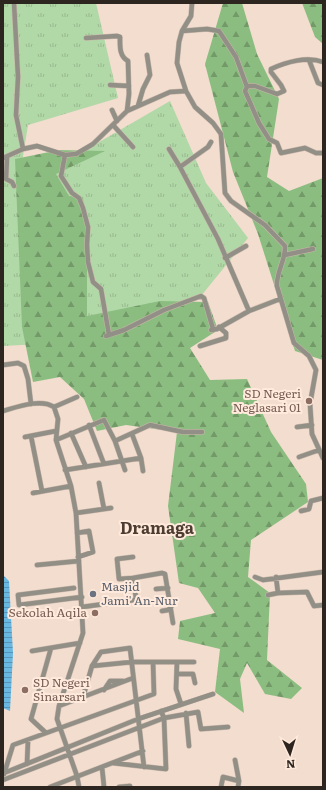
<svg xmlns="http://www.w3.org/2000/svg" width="326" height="790" font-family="Literata,serif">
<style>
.grass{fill:url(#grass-tufts)}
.forest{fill:url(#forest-firs)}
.water{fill:url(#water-rules)}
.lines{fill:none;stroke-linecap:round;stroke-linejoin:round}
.minor-casing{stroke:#cbb8ac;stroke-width:5.5}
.minor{stroke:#928f86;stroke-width:4.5}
.education-dot{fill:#8d6e63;stroke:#ffeadc;stroke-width:1.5}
.worship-dot{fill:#6b7280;stroke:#ffeadc;stroke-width:1.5}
.labels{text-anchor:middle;stroke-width:4;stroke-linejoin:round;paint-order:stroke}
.education-label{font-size:12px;fill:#785e54;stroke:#ffeadc;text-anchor:end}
.worship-label{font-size:12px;fill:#5b616d;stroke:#ffeadc;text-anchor:start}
.district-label{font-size:16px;font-weight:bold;fill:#4c3c31;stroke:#ffeadc}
</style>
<defs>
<pattern id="grass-tufts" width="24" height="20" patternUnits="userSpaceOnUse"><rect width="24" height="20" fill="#b1d8a7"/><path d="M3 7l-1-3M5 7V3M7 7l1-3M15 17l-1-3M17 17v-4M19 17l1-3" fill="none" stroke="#99b98f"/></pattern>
<pattern id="forest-firs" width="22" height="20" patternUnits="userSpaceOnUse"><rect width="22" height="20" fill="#8cbd80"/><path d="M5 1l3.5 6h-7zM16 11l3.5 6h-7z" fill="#739968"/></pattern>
<pattern id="water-rules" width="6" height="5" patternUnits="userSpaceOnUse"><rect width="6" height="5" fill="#68b8e2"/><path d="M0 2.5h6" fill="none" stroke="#5695b7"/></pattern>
</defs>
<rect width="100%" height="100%" fill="#f2ddcf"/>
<path class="grass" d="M 3,3 L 96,3 L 118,98 L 28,125 L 21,169 L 40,344 L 3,346 Z
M 170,101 L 206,183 L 248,238 L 201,296 L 158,325 L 84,350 L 46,168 L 82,152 Z"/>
<path class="forest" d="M 223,3 L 242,3 L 257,54 L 279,99 L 267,177 L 289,191 L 323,178 L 323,360 L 295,351 L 258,234 L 233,172 L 205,64 Z
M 302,3 L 323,3 L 323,44 L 315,37 Z
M 59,150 L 105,151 L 56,174 L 69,196 L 83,197 L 87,248 L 87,316 L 160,301 L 208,302 L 218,330 L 190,348 L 210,380 L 247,379 L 271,432 L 306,484 L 308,502 L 251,540 L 248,577 L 270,593 L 267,660 L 302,688 L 291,699 L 265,694 L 247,663 L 240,679 L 244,713 L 215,692 L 220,649 L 178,639 L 180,621 L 215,613 L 198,588 L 179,583 L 168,506 L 177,432 L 126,425 L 97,431 L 84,399 L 60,377 L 33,382 L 22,327 L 15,159 Z"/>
<path class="water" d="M 3,575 L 9,581 L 13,653 L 10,711 L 3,708 Z"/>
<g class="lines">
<defs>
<path id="minor" d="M 14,3 L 18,77 L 16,115 L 23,149
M 192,3 L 191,16 L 182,31 L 179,42 L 177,63 L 186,91 L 195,107 L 213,123 L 221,134 L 225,193 L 231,201 L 265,225 L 285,246 C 286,260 276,272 277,286 L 294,343 L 309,356 L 316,370 L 310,404 L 312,434 L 323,458
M 182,31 L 207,29 L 219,31 L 236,57 L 247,87 L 245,91 L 259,123 L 269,139 L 277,143 L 281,153 L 305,148 L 316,153 L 323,153
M 86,38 L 117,36 L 120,37 C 120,46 119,56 128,61 L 129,94 L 127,111
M 309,60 L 318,83 L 323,85
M 110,85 L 129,86
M 247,86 L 255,86 L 277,94 L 284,91 L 281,85 L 271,72 L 271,69 C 286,62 307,56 323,62
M 138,106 L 143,89 L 150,75 L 147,55
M 112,110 L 117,121
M 113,125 L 133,147
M 211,142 L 208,147 L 180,167 L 218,239 L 249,311
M 169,149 L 180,167
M 65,155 L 61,176 L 72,193 L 79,198 L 83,208 L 88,227 L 87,245 L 88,262 L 93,282 L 101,289 L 109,335
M 3,158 L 23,149 L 37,146 L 65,155 L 76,154 L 93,144 L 127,111 L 170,92 L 186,91
M 7,158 L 6,179 L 12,182 L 14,186
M 285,255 L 313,249
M 225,258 L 246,246
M 211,330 L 217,329 L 249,311 L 280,299
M 106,336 L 124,330 L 164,310 L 201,296 L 204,298 L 213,329
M 200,346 L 226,338 L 226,333 L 219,327
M 3,365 L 18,363 L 24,366 L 28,379 L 31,404
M 54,407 L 77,397
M 3,411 C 17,407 41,398 54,407 L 58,419 L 56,440 L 71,486 L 76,513 L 83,633 L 59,706 L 57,719 L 77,776 L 79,787
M 89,425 L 104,464
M 297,427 L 312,425
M 71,433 L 86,467
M 132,434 L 141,458 L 143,471
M 31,436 L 42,491
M 25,437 L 56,431
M 56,440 L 104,420 L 115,441 L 125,470
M 115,441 L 150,425 L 183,432 L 202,432
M 299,457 L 319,450
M 65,470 L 141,458
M 99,483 L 104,509
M 33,493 L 71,486
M 301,511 L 309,509 L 311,501 L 323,498
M 76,513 L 111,508
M 77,533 L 89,531 L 93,552 L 78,557
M 37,565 L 79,561
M 255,577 L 263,580 L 323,572
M 276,577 L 278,593 L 307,592 L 314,606 L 323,605
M 133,578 L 162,573 L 165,574 L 173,623
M 74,588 L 18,595 L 19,605 L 82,597
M 156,589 L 168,588
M 268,595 L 278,593
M 82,607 L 134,600 L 136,598 L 133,578 L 119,579 L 117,559 L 133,557
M 162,611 L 168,610 L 171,607
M 32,651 L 80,643
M 177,662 L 176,689 L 181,704
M 92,666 L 132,662 L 194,662
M 177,674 L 193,674 L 195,683
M 104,690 L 110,681 L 123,681
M 83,697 L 92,666 L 101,652 L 130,648 L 144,767
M 59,706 L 133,678
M 186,713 L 189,746
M 45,732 L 31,719 L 51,648
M 235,760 L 239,781 L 238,787
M 113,763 L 166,769 L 164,718 L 161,711
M 27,764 L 28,740
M 102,767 L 104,787
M 4,773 L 138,719 L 213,694
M 4,774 L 13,745 L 154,694 L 153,662
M 3,780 L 164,718 L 198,712 L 201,729 L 228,727
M 50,787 L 143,751
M 119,787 L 130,786
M 221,787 L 223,777 L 239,781"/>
</defs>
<use href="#minor" class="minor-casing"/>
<use href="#minor" class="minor"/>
</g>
<g class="education-dot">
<circle cx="309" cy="401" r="4"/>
<circle cx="95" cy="613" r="4"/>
<circle cx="25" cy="690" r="4"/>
</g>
<circle class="worship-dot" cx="93" cy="594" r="4"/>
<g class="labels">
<g class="education-label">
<text x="301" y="398">SD Negeri<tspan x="301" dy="14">Neglasari 01</tspan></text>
<text x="87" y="617">Sekolah Aqila</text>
<text x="33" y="687" text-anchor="start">SD Negeri<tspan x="33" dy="14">Sinarsari</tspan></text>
</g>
<g class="worship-label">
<text x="101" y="591">Masjid<tspan x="101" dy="14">Jami' An-Nur</tspan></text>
</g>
<g class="district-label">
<text x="157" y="534">Dramaga</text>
</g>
</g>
<rect width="326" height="790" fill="none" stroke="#2d2520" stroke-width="8"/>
<g transform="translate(290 754) rotate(176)" stroke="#ffeadc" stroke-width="3" paint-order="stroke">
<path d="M0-3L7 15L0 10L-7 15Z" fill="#2d2520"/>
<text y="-6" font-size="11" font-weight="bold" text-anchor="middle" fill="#2d2520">N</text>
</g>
</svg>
